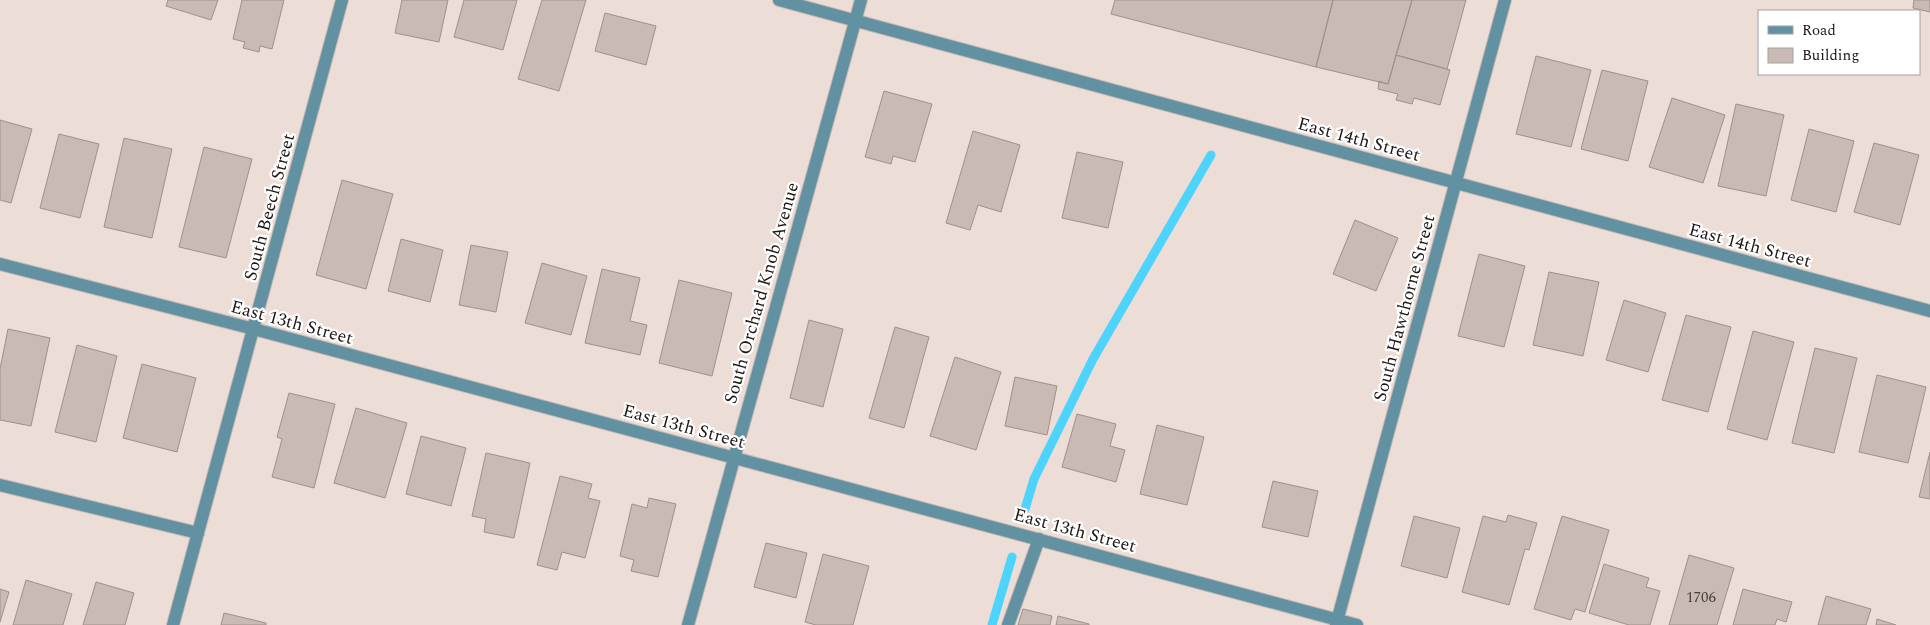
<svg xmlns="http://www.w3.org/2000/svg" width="1930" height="625" font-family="Spectral,serif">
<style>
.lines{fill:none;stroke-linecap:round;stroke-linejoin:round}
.stream{stroke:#4ed4fc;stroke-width:9}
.building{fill:#c9bab4;stroke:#9e908a}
.service-casing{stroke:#c7b9b4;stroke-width:14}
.minor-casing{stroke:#c7b9b4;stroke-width:14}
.service{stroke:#6292a2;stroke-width:12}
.minor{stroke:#6292a2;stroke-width:12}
.labels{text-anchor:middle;stroke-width:4.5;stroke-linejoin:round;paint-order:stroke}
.number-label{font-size:15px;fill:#473f3c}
.street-label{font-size:18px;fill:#1c1614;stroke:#fff}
</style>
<rect width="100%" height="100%" fill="#edddd7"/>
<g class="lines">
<path class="stream" d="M 1025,509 L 1034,479 L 1093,359 L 1211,155
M 992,625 L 1012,557"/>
</g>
<path class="building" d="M 168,0 L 218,0 L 211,20 L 166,6 Z
M 242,0 L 284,0 L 272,49 L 260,46 L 259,52 L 243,48 L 245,42 L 233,39 Z
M 402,0 L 448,0 L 439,42 L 395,33 Z
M 464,0 L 517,0 L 503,50 L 454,37 Z
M 542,0 L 586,0 L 559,91 L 518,79 Z
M 1115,0 L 1333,0 L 1316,67 L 1111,14 Z
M 1333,0 L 1412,0 L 1388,84 L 1316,67 Z
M 1412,0 L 1466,0 L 1447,69 L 1396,55 Z
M 1914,0 L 1930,0 L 1930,12 L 1913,8 Z
M 605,13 L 656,26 L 646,65 L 595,51 Z
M 1396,55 L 1450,70 L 1440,105 L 1414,98 L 1412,104 L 1396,100 L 1398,94 L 1378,89 L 1379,81 L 1388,84 Z
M 1536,56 L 1591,70 L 1571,147 L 1516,134 Z
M 1602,70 L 1648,81 L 1628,161 L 1581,149 Z
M 884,91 L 932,104 L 915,162 L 893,156 L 891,164 L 865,157 Z
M 1672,98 L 1725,115 L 1703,183 L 1649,167 Z
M 1736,104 L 1784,115 L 1766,196 L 1718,186 Z
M 0,120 L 32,129 L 11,203 L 0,200 Z
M 1809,129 L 1854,141 L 1836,212 L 1791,200 Z
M 973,131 L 1020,145 L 1001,212 L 978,205 L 970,230 L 946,223 Z
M 59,134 L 99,144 L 80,218 L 40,208 Z
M 124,138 L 172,149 L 152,238 L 104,227 Z
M 1874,143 L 1919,155 L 1900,225 L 1854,212 Z
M 204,147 L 252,159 L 226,258 L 179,247 Z
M 1077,152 L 1123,162 L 1108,228 L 1062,218 Z
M 342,180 L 393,194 L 366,289 L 316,275 Z
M 1355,220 L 1398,238 L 1376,291 L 1333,274 Z
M 401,239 L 443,250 L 430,302 L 388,291 Z
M 471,245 L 508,252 L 496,312 L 459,305 Z
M 1479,254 L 1525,266 L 1504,347 L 1458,336 Z
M 542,263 L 587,276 L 571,335 L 525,323 Z
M 602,269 L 640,278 L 630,321 L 647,325 L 640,355 L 585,343 Z
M 1549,272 L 1599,282 L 1583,356 L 1533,345 Z
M 679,280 L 732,293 L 712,376 L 659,363 Z
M 1624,300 L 1666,313 L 1648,372 L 1606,360 Z
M 1686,315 L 1731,327 L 1708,412 L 1662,400 Z
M 809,320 L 843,329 L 823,407 L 790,398 Z
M 895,327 L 929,337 L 904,428 L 869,418 Z
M 8,329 L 50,338 L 31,426 L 0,420 L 0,369 Z
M 1753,331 L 1794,342 L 1767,440 L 1727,429 Z
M 77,345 L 117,356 L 96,442 L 55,432 Z
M 1815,348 L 1857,358 L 1834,453 L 1792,443 Z
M 955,357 L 1001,372 L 976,450 L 930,436 Z
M 142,364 L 196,378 L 177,452 L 123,438 Z
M 1877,375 L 1926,387 L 1908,463 L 1859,452 Z
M 1015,377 L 1057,386 L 1047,435 L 1005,426 Z
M 289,393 L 335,404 L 314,488 L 272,477 L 282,439 L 277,437 Z
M 356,408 L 407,423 L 385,498 L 334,483 Z
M 1077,414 L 1116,424 L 1110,446 L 1125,450 L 1116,482 L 1062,467 Z
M 1157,425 L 1204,437 L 1187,505 L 1140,494 Z
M 421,436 L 466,448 L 451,506 L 406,494 Z
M 1930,452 L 1930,499 L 1919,497 Z
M 486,453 L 530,463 L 514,538 L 484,532 L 486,519 L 472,516 Z
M 560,476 L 592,484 L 588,498 L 600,501 L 585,558 L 562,552 L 557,570 L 537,565 Z
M 1273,481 L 1318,491 L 1308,537 L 1262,527 Z
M 649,498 L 676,504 L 658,577 L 631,571 L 634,560 L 620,556 L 632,504 L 647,508 Z
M 1508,515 L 1537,523 L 1529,550 L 1525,549 L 1509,605 L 1462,592 L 1483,516 L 1506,522 Z
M 1414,516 L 1460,528 L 1447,578 L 1401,566 Z
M 1562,516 L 1609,530 L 1585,612 L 1575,609 L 1571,620 L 1534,609 Z
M 766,543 L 807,553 L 796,598 L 754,587 Z
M 823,554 L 869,566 L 853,625 L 816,625 L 805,622 Z
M 1689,555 L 1734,568 L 1717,625 L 1669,625 Z
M 1604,564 L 1649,578 L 1646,587 L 1660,591 L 1650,625 L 1629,625 L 1589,613 Z
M 26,580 L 72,594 L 63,625 L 13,625 Z
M 96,582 L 134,593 L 125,625 L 83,625 Z
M 0,589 L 9,592 L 0,622 Z
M 1743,589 L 1792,602 L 1786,622 L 1777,619 L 1775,625 L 1733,625 Z
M 1826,596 L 1871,609 L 1866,625 L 1818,625 Z
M 1023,609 L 1052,616 L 1050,625 L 1018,625 Z
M 224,613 L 266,623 L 266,625 L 221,625 Z
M 1058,616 L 1089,624 L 1089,625 L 1056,625 Z
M 1877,619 L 1896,625 L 1876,625 Z"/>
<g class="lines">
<defs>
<path id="service" d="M 0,485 L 198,533
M 1008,625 L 1039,539"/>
<path id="minor" d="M 779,0 L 1930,311
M 0,264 L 254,329 L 1357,625
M 173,625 L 342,0
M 688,625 L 861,0
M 1336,625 L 1505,0"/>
</defs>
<use href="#service" class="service-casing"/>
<use href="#minor" class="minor-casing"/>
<use href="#service" class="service"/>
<use href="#minor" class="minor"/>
</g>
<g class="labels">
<g class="number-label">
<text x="1701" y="602">1706</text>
</g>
<g class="street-label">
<text transform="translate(1359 139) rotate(15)" y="6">East 14th Street</text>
<text transform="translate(269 207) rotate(-75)" y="6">South Beech Street</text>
<text transform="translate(1750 245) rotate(15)" y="6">East 14th Street</text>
<text transform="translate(761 293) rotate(-74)" y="6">South Orchard Knob Avenue</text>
<text transform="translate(1404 308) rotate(-75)" y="6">South Hawthorne Street</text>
<text transform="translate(292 322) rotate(15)" y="6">East 13th Street</text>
<text transform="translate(684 426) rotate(15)" y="6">East 13th Street</text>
<text transform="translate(1075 530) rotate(15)" y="6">East 13th Street</text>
</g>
</g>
<rect x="1758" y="10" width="162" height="65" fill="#ffffff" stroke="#a4a2a1"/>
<rect x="1768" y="26" width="25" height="8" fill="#6292a2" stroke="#a4a2a1"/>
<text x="1802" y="35" font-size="15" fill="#1c1614">Road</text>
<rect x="1768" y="48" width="25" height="15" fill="#c9bab4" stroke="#a4a2a1"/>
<text x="1802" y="60" font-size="15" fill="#1c1614">Building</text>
</svg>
